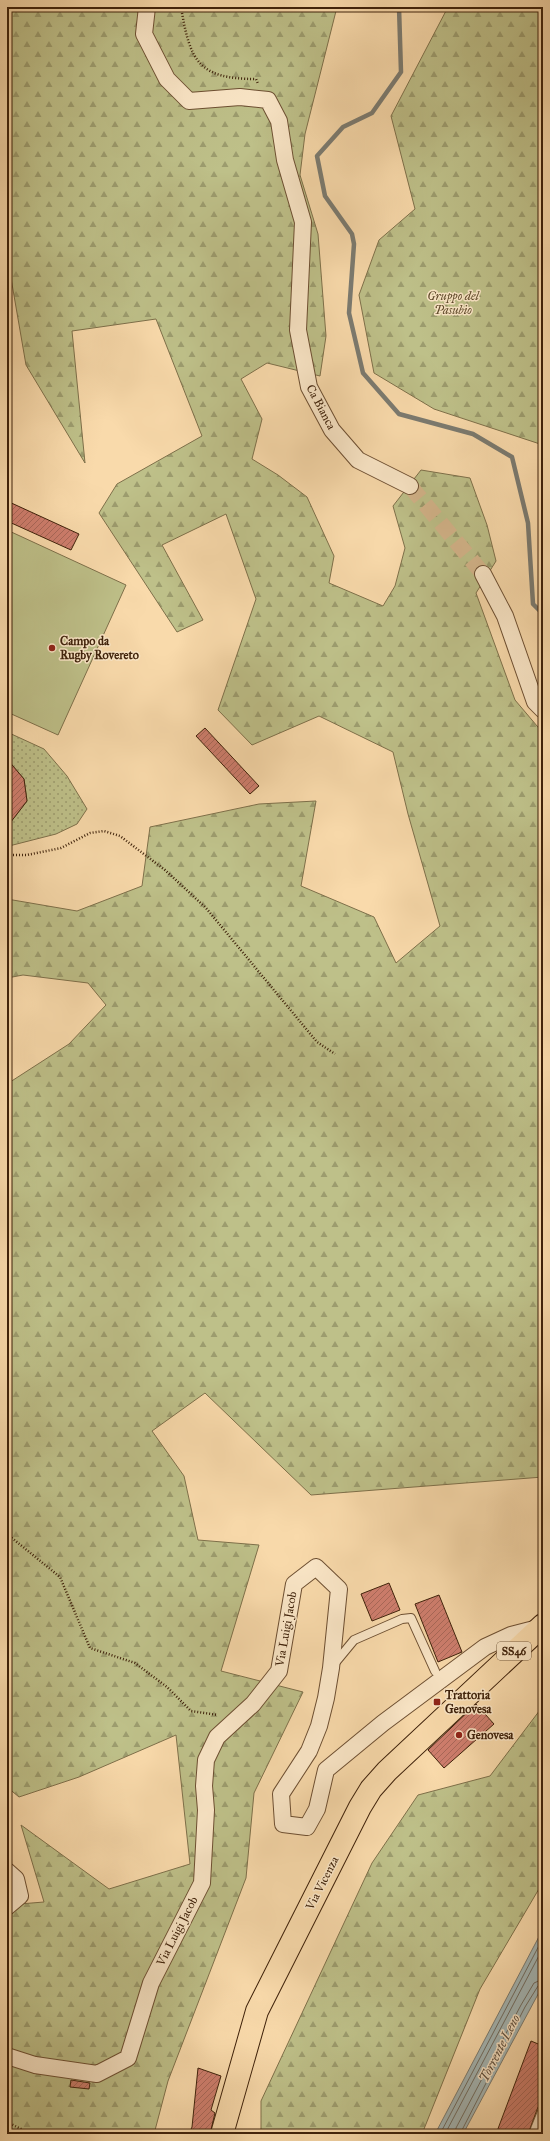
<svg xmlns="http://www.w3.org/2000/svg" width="550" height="2141" font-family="'IM FELL Great Primer',serif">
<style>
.grass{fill:url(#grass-dots);stroke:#7e704a}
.forest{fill:url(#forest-firs);stroke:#7e704a}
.pitch{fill:#bec089;stroke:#7e704a}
.water{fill:#a4b7b6;stroke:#7b7b71}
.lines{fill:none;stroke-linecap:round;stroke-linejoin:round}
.shore{stroke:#716c60;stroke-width:1}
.stream{stroke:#7b7b71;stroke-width:4.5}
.building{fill:url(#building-hatch);stroke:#3e210a}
.street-tunnel{stroke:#d4b58b;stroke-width:16;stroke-dasharray:16 8;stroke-linecap:butt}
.lane-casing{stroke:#6d4f32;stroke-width:10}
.street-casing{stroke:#6d4f32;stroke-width:18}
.primary-casing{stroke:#3e210a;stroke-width:24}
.path{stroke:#3e210a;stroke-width:2.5;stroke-dasharray:1 2;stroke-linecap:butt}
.lane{stroke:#fbe7c8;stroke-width:8}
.street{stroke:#fbe7c8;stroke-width:16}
.primary{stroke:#f9daab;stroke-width:22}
.poi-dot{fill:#8f2418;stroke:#fbe7c8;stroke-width:1.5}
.labels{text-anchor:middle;stroke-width:3;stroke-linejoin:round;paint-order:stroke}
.shield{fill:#fbe7c8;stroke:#775c43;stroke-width:1}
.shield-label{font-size:11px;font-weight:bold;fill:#3e210a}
.park-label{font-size:12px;font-style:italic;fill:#5e492a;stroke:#fbe7c8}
.street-label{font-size:12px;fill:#3e210a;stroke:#fbe7c8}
.poi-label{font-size:12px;font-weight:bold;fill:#3e210a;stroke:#fbe7c8;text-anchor:start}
.water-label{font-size:13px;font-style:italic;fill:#5d4e3e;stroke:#fbe7c8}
</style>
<defs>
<pattern id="grass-dots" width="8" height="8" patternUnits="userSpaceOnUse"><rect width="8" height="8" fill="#bec089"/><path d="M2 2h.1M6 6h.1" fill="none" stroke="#9c9c6e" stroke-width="1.8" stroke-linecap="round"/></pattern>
<pattern id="forest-firs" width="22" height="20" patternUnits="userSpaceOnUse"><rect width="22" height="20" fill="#bec089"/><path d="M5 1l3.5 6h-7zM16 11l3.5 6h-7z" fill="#9c9c6e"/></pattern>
<pattern id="building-hatch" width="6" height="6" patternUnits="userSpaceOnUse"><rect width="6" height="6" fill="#cf7e6e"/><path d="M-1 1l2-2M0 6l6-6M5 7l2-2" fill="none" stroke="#a96759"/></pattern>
</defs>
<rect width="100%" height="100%" fill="#f9daab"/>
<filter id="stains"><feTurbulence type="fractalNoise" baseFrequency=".005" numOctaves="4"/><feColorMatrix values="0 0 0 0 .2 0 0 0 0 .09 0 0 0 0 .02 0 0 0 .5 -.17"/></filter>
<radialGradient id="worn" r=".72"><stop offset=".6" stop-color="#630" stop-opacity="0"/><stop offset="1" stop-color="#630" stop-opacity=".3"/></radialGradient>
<path class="grass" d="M 7,732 L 44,749 L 67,776 L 87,809 L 77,824 L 56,834 L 9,846 L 7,845 L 7,820 L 14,818 L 27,801 L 24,779 L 7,759 Z"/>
<path class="forest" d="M 7,7 L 337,7 L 305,134 L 300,175 L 318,234 L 326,336 L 320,376 L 267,363 L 241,379 L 262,419 L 252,459 L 278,475 L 307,497 L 334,556 L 329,583 L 383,606 L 395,586 L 405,548 L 393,506 L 421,470 L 470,478 L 487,525 L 496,561 L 476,593 L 515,700 L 543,733 L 543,1477 L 311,1495 L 205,1393 L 152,1431 L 184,1476 L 198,1540 L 259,1545 L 221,1671 L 303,1692 L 254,1793 L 246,1878 L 168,2081 L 154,2134 L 7,2134 L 7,1905 L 44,1902 L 21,1825 L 109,1889 L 190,1864 L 176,1735 L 79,1777 L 19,1797 L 7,1787 L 7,1084 L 69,1044 L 106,1005 L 88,983 L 23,975 L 7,978 L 7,899 L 77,911 L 142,886 L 150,827 L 259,804 L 316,801 L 301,886 L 374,917 L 396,963 L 440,926 L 408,814 L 393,752 L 319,716 L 252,745 L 218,710 L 256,599 L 226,514 L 162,545 L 203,620 L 177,632 L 99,513 L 117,484 L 202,436 L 156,319 L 72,331 L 85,463 L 26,365 L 7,255 Z
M 448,7 L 543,7 L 543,445 L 434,409 L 374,373 L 359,295 L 379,240 L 415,209 L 391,116 Z
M 543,1706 L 543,1882 L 480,1989 L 422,2134 L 261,2134 L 261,2101 L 372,1863 L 418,1795 L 490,1776 Z"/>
<path class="pitch" d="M 7,530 L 126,585 L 58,735 L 7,712 Z"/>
<path class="water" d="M 543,1929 L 543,1985 L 463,2134 L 435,2134 Z"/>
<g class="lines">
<path class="shore" d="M 440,2134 L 543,1938
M 445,2134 L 543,1948
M 455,2134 L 456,2128 L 521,2005 L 534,1983 L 543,1979
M 460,2134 L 525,2007 L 538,1986 L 543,1984"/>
<path class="stream" d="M 399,7 L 401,72 L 372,113 L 343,127 L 317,156 L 325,196 L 352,234 L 354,244 L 349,313 L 363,373 L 399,414 L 473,434 L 512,457 L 528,523 L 533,604 L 543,614"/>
</g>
<path class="building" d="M 7,501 L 79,534 L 71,550 L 7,521 Z
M 205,728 L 259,786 L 250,794 L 196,736 Z
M 7,759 L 24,779 L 27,801 L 7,827 Z
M 389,1583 L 400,1610 L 372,1621 L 361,1594 Z
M 439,1595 L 462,1652 L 438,1662 L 415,1604 Z
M 476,1704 L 494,1724 L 444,1768 L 428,1750 Z
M 531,2041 L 543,2046 L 543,2104 L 538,2107 L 528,2134 L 496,2134 Z
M 198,2068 L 221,2076 L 211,2110 L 215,2113 L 210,2134 L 189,2134 L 192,2127 Z
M 71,2080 L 90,2083 L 89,2089 L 70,2087 Z"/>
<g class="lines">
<path class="street-tunnel" d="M 410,486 L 483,574"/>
<defs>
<path id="lane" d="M 335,1663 L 354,1640 L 402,1619 L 411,1618 L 435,1671
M 533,2134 L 543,2109"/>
<path id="street" d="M 147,7 L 144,34 L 167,79 L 189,101 L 240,97 L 268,100 L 279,121 L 285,160 L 303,222 L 298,330 L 309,387 L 332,430 L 358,460 L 410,486
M 483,574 L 505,616 L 535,702 L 543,710
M 7,1871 L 16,1879 L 20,1896 L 7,1907
M 7,2056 L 35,2065 L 97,2074 L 128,2058 L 151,1983 L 202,1883 L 206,1810 L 204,1786 L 206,1760 L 217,1737 L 253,1704 L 279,1671 L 294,1584 L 316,1567 L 339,1589 L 331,1668 L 326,1698 L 319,1726 L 309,1751 L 281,1794 L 283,1824 L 307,1827 L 317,1809 L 326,1770 L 383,1723 L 485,1647 L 511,1635 L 538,1628"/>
<path id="primary" d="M 222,2134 L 257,2011 L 360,1807 L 371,1789 L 387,1771 L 543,1625"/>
</defs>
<use href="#lane" class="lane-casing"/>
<use href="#street" class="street-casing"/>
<use href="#primary" class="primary-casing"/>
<path class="path" d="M 181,7 C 190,61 198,79 256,79 L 258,84
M 7,855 L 27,855 L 61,848 L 90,833 L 104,831 L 120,836 L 165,870 L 206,908 L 317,1042 L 335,1054
M 7,1534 L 60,1577 L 90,1648 L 135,1663 L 167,1687 L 191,1711 L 218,1715
M 7,2122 L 31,2134"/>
<use href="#lane" class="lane"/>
<use href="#street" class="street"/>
<use href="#primary" class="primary"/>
</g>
<g class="poi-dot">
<circle cx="52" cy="648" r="4"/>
<rect x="433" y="1698" width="8" height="8" rx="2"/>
<circle cx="459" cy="1735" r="4"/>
</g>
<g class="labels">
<rect class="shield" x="497" y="1642" width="34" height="18" rx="3"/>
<g class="shield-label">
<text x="514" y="1655">SS46</text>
</g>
<g class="park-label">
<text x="453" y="300">Gruppo del<tspan x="453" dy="14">Pasubio</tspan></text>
</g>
<g class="street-label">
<text transform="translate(321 407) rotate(62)" y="4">Ca Bianca</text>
<text transform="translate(286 1629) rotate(-80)" y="4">Via Luigi Jacob</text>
<text transform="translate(322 1883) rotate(-63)" y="4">Via Vicenza</text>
<text transform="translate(177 1931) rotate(-63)" y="4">Via Luigi Jacob</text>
</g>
<g class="poi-label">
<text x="60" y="645">Campo da<tspan x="60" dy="14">Rugby Rovereto</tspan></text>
<text x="445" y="1699">Trattoria<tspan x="445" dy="14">Genovesa</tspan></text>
<text x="467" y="1739">Genovesa</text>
</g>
<g class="water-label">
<text transform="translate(499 2048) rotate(-63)" y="5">Torrente Leno</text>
</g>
</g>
<rect width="550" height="2141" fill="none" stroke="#f9daab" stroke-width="24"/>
<rect x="8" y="8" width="534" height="2125" fill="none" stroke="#3e210a" stroke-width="2"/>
<rect x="12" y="12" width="526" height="2117" fill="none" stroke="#3e210a"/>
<rect width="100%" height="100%" filter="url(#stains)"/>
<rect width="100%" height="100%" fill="url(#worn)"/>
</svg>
